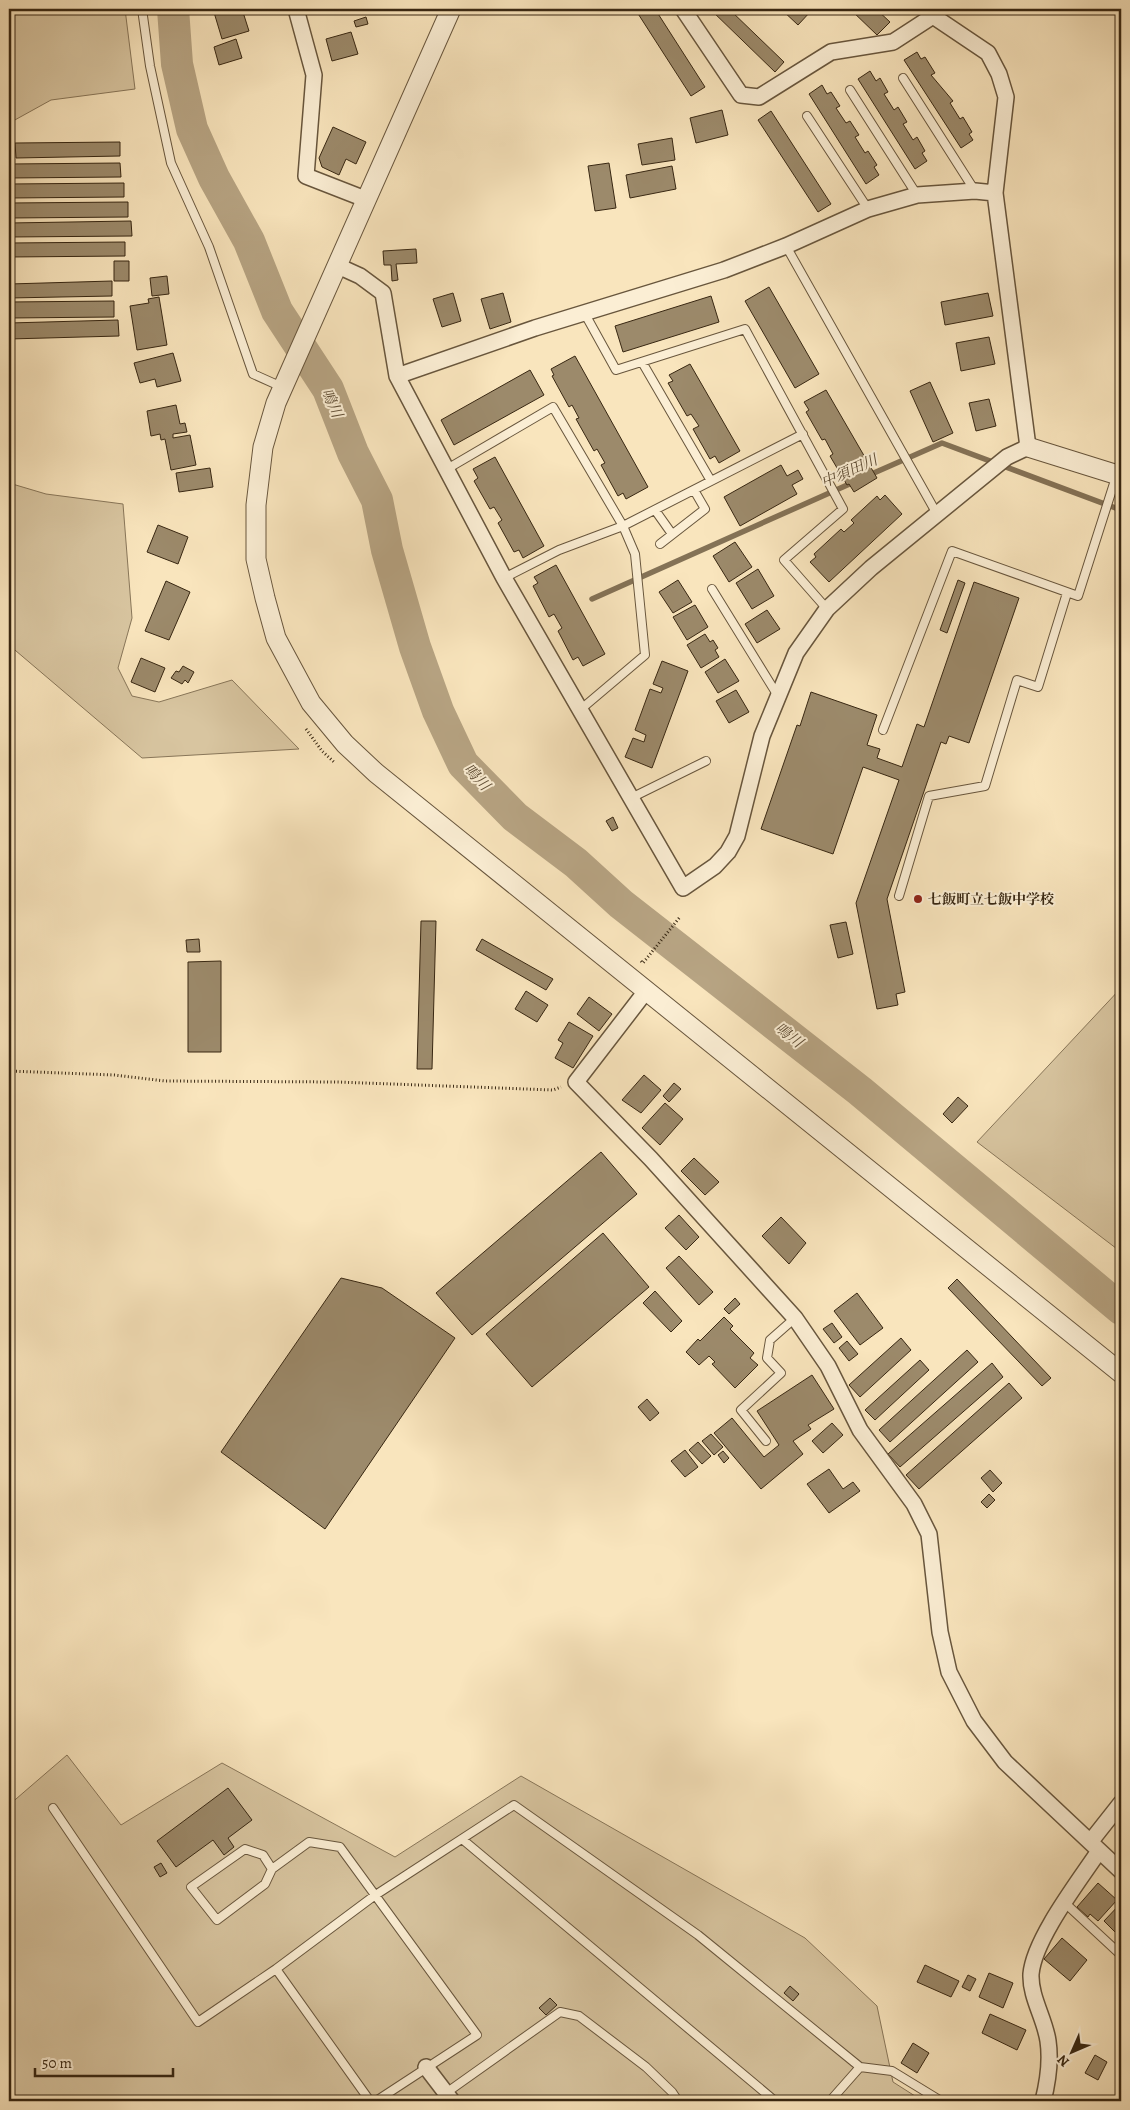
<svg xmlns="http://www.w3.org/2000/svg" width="1130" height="2110" font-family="Alegreya,'Noto Serif JP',serif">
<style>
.green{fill:#d8c5a0;stroke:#887659}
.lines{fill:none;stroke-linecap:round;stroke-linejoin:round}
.stream{stroke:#847256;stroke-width:5.5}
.river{stroke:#b7a483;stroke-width:32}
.building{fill:#9c8a6b;stroke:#382712}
.service-casing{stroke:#68563d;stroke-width:10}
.minor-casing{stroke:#68563d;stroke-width:18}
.tertiary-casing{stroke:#68563d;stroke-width:21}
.path{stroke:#382712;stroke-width:3;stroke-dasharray:1 2.5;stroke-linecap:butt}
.service{stroke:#fbeed4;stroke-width:8}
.minor{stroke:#fbeed4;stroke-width:15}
.tertiary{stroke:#fbeed4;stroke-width:19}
.poi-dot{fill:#8f2418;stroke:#fbeed4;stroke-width:2}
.labels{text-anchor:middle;stroke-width:4;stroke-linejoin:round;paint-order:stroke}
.poi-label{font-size:14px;font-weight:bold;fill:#382712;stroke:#fbeed4;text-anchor:start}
.water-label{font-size:15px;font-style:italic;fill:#5e4c34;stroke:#fbeed4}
</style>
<rect width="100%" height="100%" fill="#f9e5bd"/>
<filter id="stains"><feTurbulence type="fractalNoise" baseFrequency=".004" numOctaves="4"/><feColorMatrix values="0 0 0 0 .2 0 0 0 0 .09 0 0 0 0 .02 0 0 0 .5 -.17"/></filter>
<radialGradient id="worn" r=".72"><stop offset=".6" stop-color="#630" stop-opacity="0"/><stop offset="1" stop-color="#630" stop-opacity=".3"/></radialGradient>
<path class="green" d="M 9,9 L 125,9 L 135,89 L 51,100 L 13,121 L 9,121 Z
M 9,483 L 46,494 L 123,504 L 132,618 L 118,668 L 132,696 L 159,702 L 232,680 L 299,749 L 142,758 L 9,645 Z
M 1121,988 L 1121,1252 L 977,1142 Z
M 67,1755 L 121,1825 L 222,1763 L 395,1857 L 521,1776 L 805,1938 L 877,2006 L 893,2082 L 915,2096 L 910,2101 L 9,2101 L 9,1805 Z"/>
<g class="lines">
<path class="stream" d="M 867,476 L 942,443 L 1121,510
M 592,599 L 854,482"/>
<path class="river" d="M 173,9 L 177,64 L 192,129 L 214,178 L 249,241 L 277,311 L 328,389 L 353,453 L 377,500 L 387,550 L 415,647 L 438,711 L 463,764 L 515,817 L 576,863 L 621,904 L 860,1091 L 1121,1309"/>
</g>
<path class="building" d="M 213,9 L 242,9 L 249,31 L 222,39 Z
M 635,9 L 655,9 L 705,87 L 691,96 Z
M 710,9 L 729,9 L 784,62 L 775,72 Z
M 781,9 L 809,9 L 811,11 L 798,25 Z
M 850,9 L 876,9 L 890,22 L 877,35 Z
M 366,17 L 368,24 L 356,27 L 354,21 Z
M 351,32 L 358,54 L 332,61 L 326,39 Z
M 236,39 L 242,58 L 219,65 L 214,47 Z
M 917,52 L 921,59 L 925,57 L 935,73 L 931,75 L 953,101 L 950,103 L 960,119 L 963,117 L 972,132 L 969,134 L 973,140 L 961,148 L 904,60 Z
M 870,71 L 876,81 L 880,78 L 888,92 L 884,94 L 894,110 L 898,107 L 907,122 L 903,124 L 913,140 L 917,137 L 925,151 L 922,153 L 927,161 L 915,169 L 858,79 Z
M 822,85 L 827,94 L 831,92 L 840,106 L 836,108 L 846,123 L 850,121 L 859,135 L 855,137 L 865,153 L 868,151 L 877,165 L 874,167 L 879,175 L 866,184 L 809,94 Z
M 722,110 L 728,135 L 696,143 L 690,118 Z
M 771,111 L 831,204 L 818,212 L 758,120 Z
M 333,127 L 366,142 L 356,164 L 346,159 L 339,175 L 322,167 L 319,158 Z
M 672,138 L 675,160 L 642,165 L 638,144 Z
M 120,142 L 120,156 L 16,158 L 15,143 Z
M 120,163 L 121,177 L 9,178 L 9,164 Z
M 609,163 L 616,208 L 595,211 L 588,166 Z
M 672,166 L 676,189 L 630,198 L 626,175 Z
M 124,183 L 124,197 L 9,198 L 9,184 Z
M 128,202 L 128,217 L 9,218 L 9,203 Z
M 131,221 L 132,236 L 9,237 L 9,223 Z
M 125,242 L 125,256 L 9,257 L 9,243 Z
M 416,249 L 417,263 L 396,264 L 398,280 L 392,281 L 391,265 L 384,265 L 383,251 Z
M 114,261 L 129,261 L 129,281 L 114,281 Z
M 167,276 L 169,294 L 152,296 L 150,278 Z
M 112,281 L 112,296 L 9,298 L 9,284 Z
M 769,287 L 819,374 L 795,388 L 745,301 Z
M 453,293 L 461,321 L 442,327 L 433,299 Z
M 503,293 L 511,322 L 490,329 L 481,299 Z
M 988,293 L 993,316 L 945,325 L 941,302 Z
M 711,296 L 719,322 L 623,352 L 615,326 Z
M 159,297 L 167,345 L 137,350 L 130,306 L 149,303 L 148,299 Z
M 114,301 L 114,317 L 9,318 L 9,302 Z
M 118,320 L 119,336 L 9,339 L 9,323 Z
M 989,337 L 995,364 L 961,371 L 956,343 Z
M 173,353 L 181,381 L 157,387 L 155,379 L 140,383 L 134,363 Z
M 575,356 L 648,487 L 626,499 L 623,493 L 618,496 L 601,465 L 605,463 L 597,449 L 594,451 L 576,419 L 579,418 L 572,405 L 569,407 L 552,376 L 554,375 L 551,369 Z
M 690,364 L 740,451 L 719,463 L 715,456 L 710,459 L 693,429 L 699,426 L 691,414 L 687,416 L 668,383 L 673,381 L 669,375 Z
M 530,370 L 544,395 L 454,445 L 441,420 Z
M 930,382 L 953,433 L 933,442 L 910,391 Z
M 826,390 L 877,478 L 854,492 L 849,484 L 847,485 L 830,456 L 833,454 L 825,439 L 822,440 L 806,412 L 809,410 L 804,402 Z
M 989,399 L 996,426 L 976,431 L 969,403 Z
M 176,405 L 180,424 L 185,423 L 187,432 L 173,434 L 173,438 L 190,435 L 196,465 L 171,470 L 165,439 L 161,440 L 160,434 L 151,436 L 147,411 Z
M 495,457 L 544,546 L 523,558 L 519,550 L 514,552 L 498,523 L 502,520 L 494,507 L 490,509 L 474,481 L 478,478 L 473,469 Z
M 781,465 L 787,476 L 798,470 L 803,479 L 792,485 L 797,494 L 740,526 L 724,497 Z
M 210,468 L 213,487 L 179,492 L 176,473 Z
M 885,495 L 902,514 L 829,582 L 810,562 L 816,557 L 814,554 L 841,529 L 844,532 L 854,523 L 851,520 L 877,496 L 880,500 Z
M 158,525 L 188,537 L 178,564 L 147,552 Z
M 735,542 L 752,567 L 729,582 L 713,556 Z
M 556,565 L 605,654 L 583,666 L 578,657 L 573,660 L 558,631 L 562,628 L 554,614 L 549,617 L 533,586 L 538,583 L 534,577 Z
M 758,569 L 774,596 L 752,609 L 736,583 Z
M 678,580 L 692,602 L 673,613 L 659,592 Z
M 958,580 L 965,583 L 947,633 L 940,630 Z
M 166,581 L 190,592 L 169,640 L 145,631 Z
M 974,582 L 1019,598 L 969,743 L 949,736 L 946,744 L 941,742 L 887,899 L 905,992 L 896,994 L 898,1005 L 877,1009 L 856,903 L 899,780 L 863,767 L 833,854 L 761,829 L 797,725 L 800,726 L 811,692 L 877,715 L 867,745 L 880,749 L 877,758 L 902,767 L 917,724 L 924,727 Z
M 695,605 L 708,627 L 687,640 L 673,617 Z
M 767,610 L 780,629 L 757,643 L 745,624 Z
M 705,634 L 710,642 L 713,640 L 718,648 L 715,650 L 719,657 L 701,668 L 687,645 Z
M 141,658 L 165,668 L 155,692 L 131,682 Z
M 725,659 L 739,681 L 718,693 L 705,672 Z
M 662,661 L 688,671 L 652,768 L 625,757 L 633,738 L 644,742 L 646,735 L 635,730 L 650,689 L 661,693 L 663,688 L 653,684 Z
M 183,666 L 194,672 L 188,683 L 185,680 L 182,684 L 171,678 L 176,671 L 179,672 Z
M 736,690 L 749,712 L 729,723 L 716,701 Z
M 613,817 L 618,828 L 612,831 L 606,821 Z
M 421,921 L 436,921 L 432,1069 L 417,1069 Z
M 846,922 L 853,954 L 838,958 L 830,925 Z
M 199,939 L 200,952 L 187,952 L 186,940 Z
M 482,939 L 553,979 L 546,990 L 476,950 Z
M 221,961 L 221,1052 L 188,1052 L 188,962 Z
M 526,991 L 548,1005 L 537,1022 L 515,1009 Z
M 589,997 L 612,1014 L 599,1031 L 577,1014 Z
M 569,1022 L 593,1036 L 573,1068 L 555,1058 L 563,1043 L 558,1040 Z
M 644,1075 L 661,1090 L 641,1113 L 622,1100 Z
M 674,1083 L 681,1089 L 669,1102 L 663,1096 Z
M 958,1097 L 968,1106 L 952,1123 L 943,1114 Z
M 665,1103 L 683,1119 L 660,1145 L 642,1128 Z
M 601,1152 L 637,1194 L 472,1335 L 436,1293 Z
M 694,1158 L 719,1182 L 705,1195 L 681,1171 Z
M 679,1215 L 699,1237 L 686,1250 L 665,1228 Z
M 781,1217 L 806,1243 L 789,1264 L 762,1236 Z
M 603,1233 L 649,1287 L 532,1387 L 486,1334 Z
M 679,1256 L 713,1292 L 699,1305 L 666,1268 Z
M 341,1278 L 382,1288 L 455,1338 L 325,1529 L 221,1452 Z
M 957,1279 L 1051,1378 L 1042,1386 L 948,1288 Z
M 655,1291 L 682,1321 L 671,1332 L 643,1303 Z
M 857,1293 L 883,1328 L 860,1345 L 834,1311 Z
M 735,1298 L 740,1304 L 729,1314 L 724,1309 Z
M 724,1317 L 733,1326 L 730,1329 L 754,1353 L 750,1358 L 758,1365 L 735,1388 L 712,1364 L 715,1362 L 709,1356 L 699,1365 L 686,1352 L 698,1339 L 700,1341 Z
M 832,1323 L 842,1337 L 834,1343 L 823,1329 Z
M 901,1338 L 911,1350 L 860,1397 L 849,1385 Z
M 847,1341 L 858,1354 L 849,1361 L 839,1348 Z
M 967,1350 L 978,1362 L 890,1442 L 879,1430 Z
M 920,1360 L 929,1370 L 875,1420 L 865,1410 Z
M 992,1363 L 1003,1377 L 900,1467 L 888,1454 Z
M 812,1375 L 834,1409 L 808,1425 L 811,1429 L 793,1441 L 803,1454 L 761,1489 L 714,1433 L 732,1418 L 764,1457 L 779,1445 L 757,1411 Z
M 1009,1383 L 1022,1398 L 919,1489 L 906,1475 Z
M 647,1399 L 659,1413 L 650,1421 L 638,1407 Z
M 832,1423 L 843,1435 L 823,1453 L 812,1441 Z
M 711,1434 L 723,1447 L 714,1455 L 702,1441 Z
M 698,1442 L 711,1456 L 702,1464 L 689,1450 Z
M 685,1450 L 698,1467 L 685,1477 L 671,1461 Z
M 723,1451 L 729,1458 L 724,1463 L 718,1455 Z
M 829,1469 L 843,1489 L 853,1482 L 860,1491 L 829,1513 L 807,1484 Z
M 990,1470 L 1002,1483 L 993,1492 L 981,1478 Z
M 989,1494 L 995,1500 L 987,1508 L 981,1502 Z
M 228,1788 L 252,1820 L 228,1838 L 234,1847 L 224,1855 L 213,1840 L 176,1867 L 157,1841 Z
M 161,1863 L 167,1873 L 160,1877 L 154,1867 Z
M 1098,1883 L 1117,1900 L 1098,1921 L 1090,1914 L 1088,1917 L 1077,1907 Z
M 1121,1903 L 1121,1938 L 1104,1921 Z
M 1062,1938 L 1087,1960 L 1070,1981 L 1044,1959 Z
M 925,1965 L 959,1981 L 951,1997 L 917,1982 Z
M 989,1973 L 1013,1983 L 1003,2008 L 979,1997 Z
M 968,1975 L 976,1979 L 970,1991 L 962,1987 Z
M 790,1986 L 799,1994 L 793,2001 L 784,1993 Z
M 550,1998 L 557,2005 L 546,2015 L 539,2008 Z
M 990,2014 L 1026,2030 L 1017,2050 L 982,2033 Z
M 913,2043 L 929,2053 L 917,2073 L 901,2063 Z
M 1095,2055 L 1107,2062 L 1098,2080 L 1085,2073 Z"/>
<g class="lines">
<defs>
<path id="service" d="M 142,9 L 150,66 L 171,163 L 209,247 L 253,374 L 282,387
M 903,78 L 975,191
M 850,90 L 917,195
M 807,116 L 868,209
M 786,246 L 937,514
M 585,314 L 616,370 L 745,329 L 843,509 L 784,560 L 827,609
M 642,362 L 711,481
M 447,469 L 553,407 L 623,526 L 635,554 L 645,655 L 580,710
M 655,510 L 672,534
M 660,544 L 705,509 L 694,490
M 504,578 L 559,550 L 623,526 L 803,434
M 712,589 L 778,696
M 883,730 L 952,551 L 1078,596 L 1117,474
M 631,798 L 706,761
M 899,896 L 929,796 L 985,786 L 1017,680 L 1038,687 L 1067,593
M 766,1441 L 741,1410 L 781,1373 L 767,1358 L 770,1340 L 795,1318
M 53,1808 L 198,2022 L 276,1969 L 374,1896 L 514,1805 L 698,1935 L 860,2067 L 892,2071 L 941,2101
M 462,1839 L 775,2101
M 272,1869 L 263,1855 L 245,1849 L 191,1887 L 217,1920 L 265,1884 L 272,1869 L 309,1842 L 340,1847 L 477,2035 L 376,2101
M 1065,1903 L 1121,1955
M 276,1969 L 370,2101
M 446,2093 L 560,2012 L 579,2016 L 646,2067 L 672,2092 L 678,2101
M 830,2101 L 860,2067"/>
<path id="minor" d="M 296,9 L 314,75 L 306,176 L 365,199
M 683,9 L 741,95 L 759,97 L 831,52 L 893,42 L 933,16
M 338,266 L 360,276 L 383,293 L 397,376 L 504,578 L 683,888 L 715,866 L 728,852 L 737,836 L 762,736 L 796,653 L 827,609 L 871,568 L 1007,457 L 1028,447 L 995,193 L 1006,97 L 999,74 L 988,53 L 933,16 L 929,9
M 397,376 L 535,328 L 724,270 L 786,246 L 868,209 L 917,195 L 975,191 L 995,193
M 646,991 L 576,1082 L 651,1159 L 795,1318 L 828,1366 L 860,1430 L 914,1504 L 929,1534 L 940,1632 L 949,1672 L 974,1721 L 1005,1762 L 1121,1871
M 1091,1841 L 1121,1803
M 426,2067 L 452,2101
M 1043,2101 C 1048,2081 1051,2061 1048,2041 C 1045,2019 1030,1997 1031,1974 C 1034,1939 1079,1881 1099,1851"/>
<path id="tertiary" d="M 451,9 L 276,403 L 263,447 L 256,505 L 256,559 L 265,598 L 276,638 L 311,703 L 345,744 L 376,773 L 1121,1373
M 1028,447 L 1121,476"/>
</defs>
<use href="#service" class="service-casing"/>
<use href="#minor" class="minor-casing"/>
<use href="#tertiary" class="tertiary-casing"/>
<path class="path" d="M 306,729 L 322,751 L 334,762
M 641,961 L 643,963 L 680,917
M 9,1071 L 114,1075 L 165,1081 L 338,1082 L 553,1090 L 561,1087"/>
<use href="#service" class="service"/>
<use href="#minor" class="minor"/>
<use href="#tertiary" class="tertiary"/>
</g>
<circle class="poi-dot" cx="918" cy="899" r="5"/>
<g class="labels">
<g class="poi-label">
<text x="928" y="904">七飯町立七飯中学校</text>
</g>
<g class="water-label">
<text transform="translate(332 403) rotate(66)" y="5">鳴川</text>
<text transform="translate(849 471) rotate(-24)" y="5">中須田川</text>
<text transform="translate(477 777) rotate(47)" y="5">鳴川</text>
<text transform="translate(789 1035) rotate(38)" y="5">鳴川</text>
</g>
</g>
<rect width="1130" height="2110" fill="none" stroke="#f9e5bd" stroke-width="30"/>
<rect x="10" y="10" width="1110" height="2090" fill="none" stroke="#382712" stroke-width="2.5"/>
<rect x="15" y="15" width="1100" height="2080" fill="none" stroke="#382712"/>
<g transform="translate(1072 2052) rotate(225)" stroke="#fbeed4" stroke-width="4" paint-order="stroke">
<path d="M0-4L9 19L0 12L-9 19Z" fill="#382712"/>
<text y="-8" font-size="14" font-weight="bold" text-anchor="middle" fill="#382712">N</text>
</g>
<path d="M35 2068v8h138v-8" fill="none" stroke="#382712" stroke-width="2.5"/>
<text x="42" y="2068" font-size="15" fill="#382712" stroke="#fbeed4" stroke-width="4" paint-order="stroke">50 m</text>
<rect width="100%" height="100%" filter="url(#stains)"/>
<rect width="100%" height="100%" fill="url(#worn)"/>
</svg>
